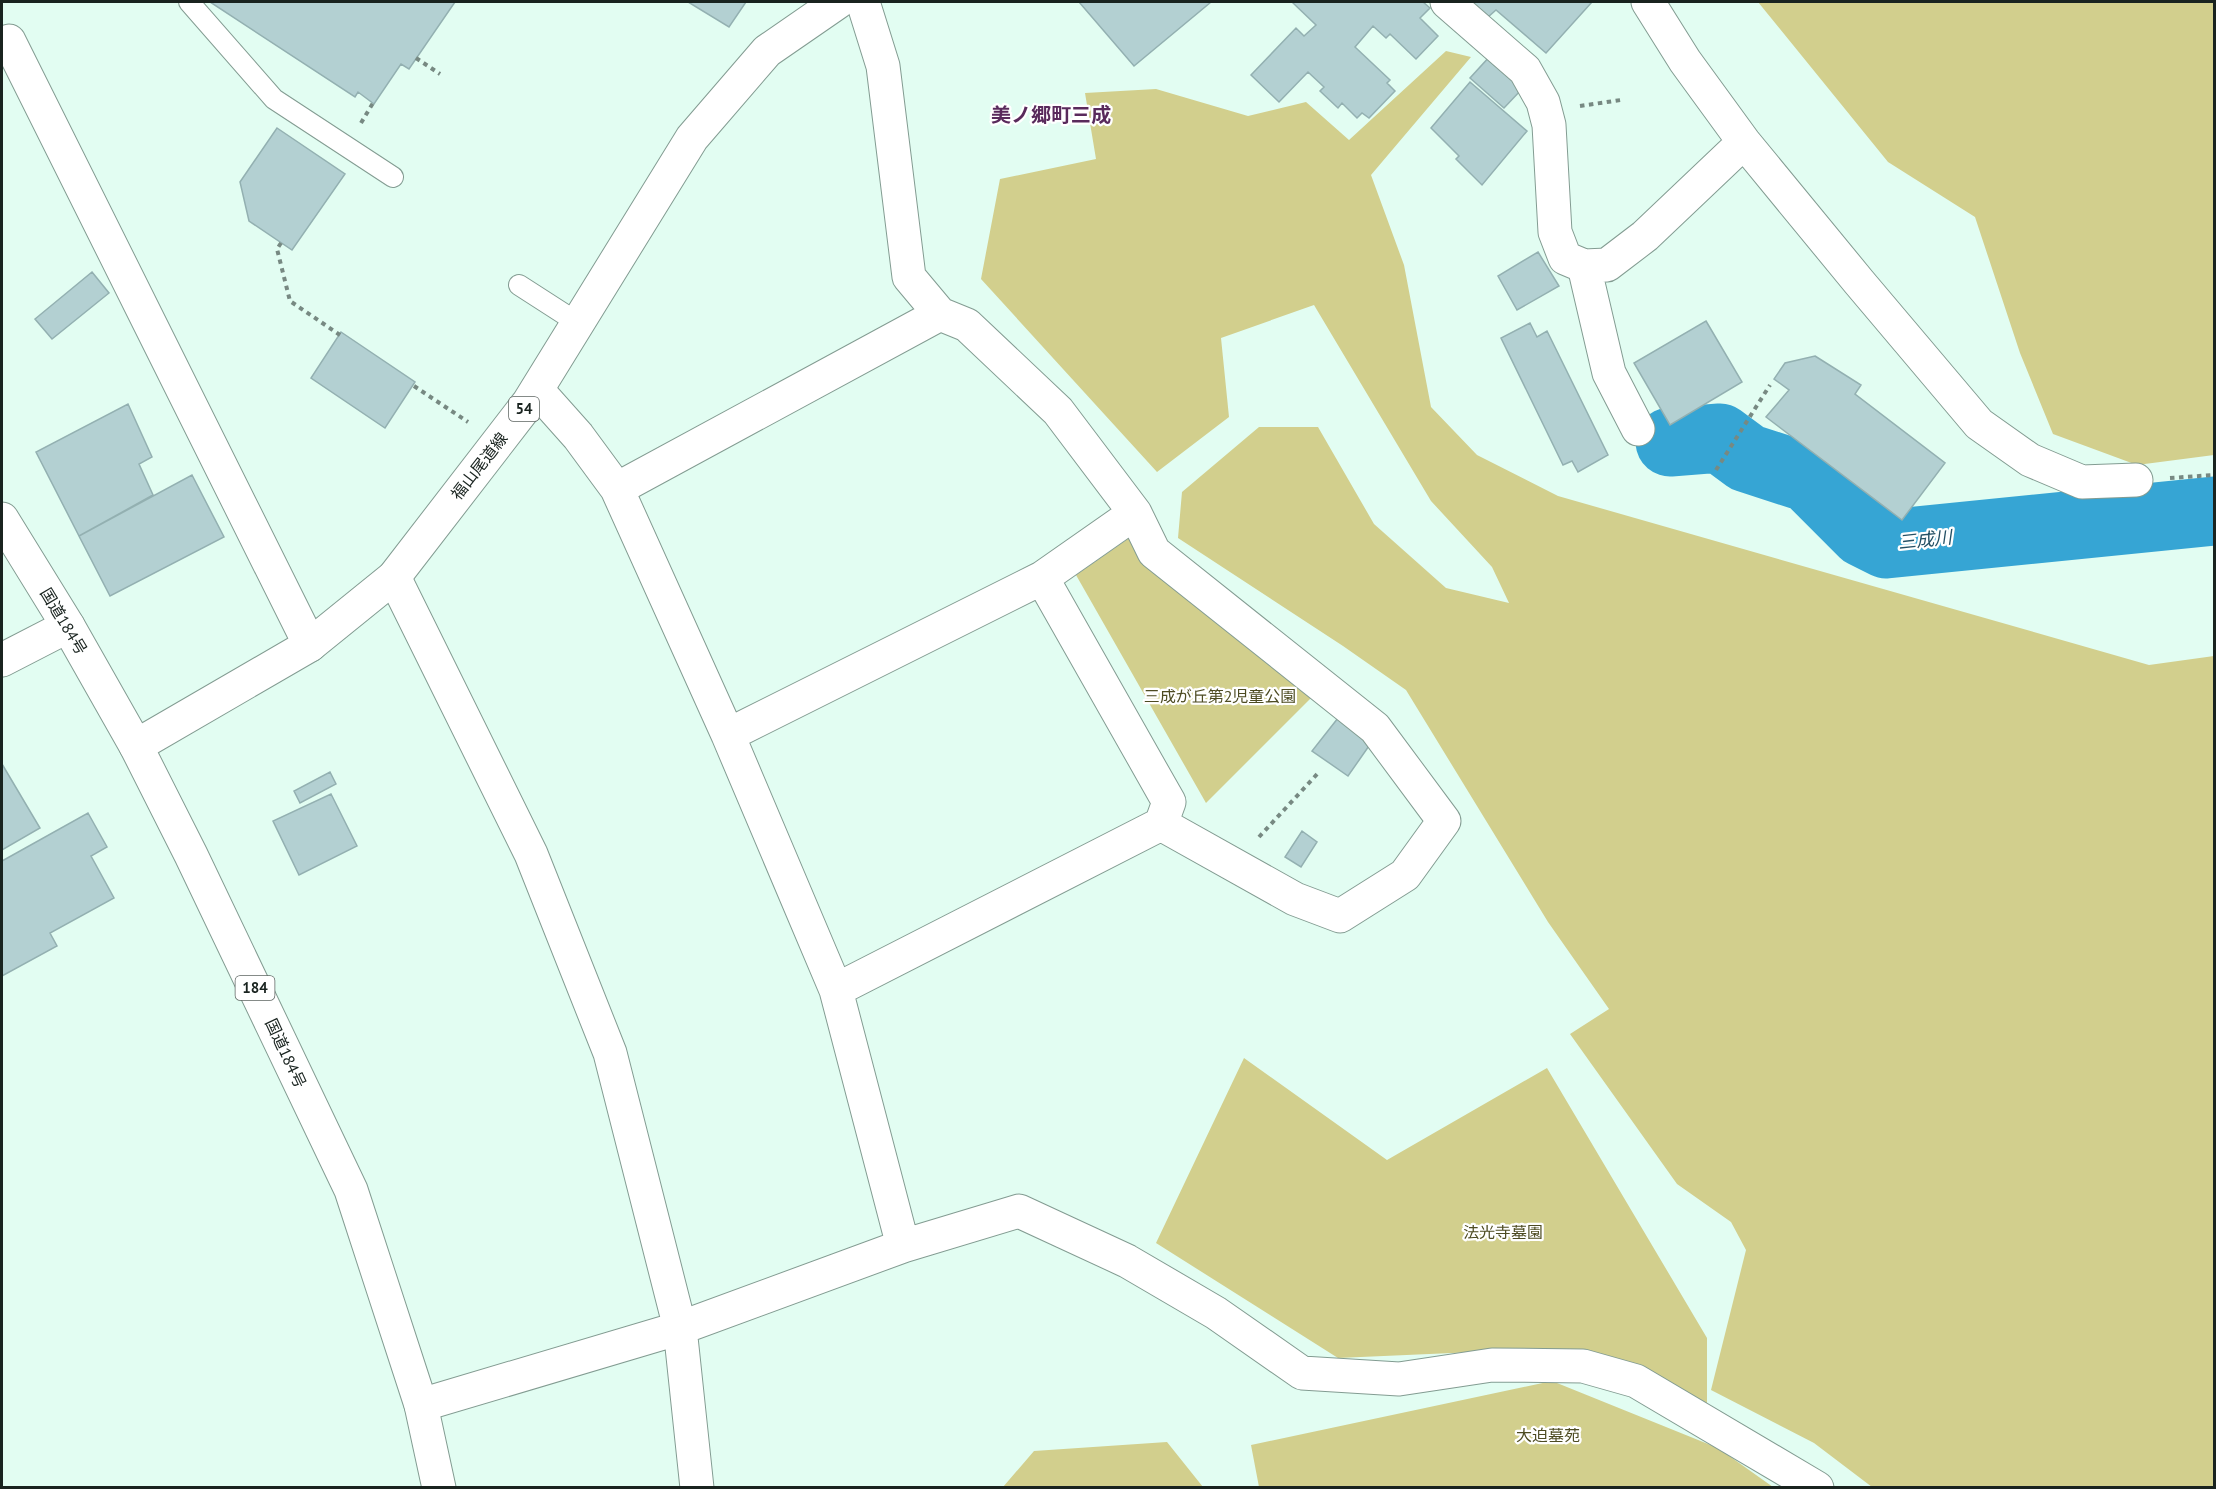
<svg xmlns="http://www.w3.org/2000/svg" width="2216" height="1489" font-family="'PT Sans','Noto Sans JP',sans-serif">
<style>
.green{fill:#d2cf8d}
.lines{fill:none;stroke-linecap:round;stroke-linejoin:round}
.river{stroke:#36a5d4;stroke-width:69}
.building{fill:#b3d0d2;stroke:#93b0b1;stroke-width:1.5}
.lane-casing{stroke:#839c92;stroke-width:22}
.street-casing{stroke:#839c92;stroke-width:35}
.primary-casing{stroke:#839c92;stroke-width:35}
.highway-casing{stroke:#839c92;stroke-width:35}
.path{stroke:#778982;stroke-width:4;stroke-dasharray:4.5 4.5;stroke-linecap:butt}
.lane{stroke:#fff;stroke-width:20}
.street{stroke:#fff;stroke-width:33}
.primary{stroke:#fff;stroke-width:33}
.highway{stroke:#fff;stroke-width:33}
.labels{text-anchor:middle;stroke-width:4.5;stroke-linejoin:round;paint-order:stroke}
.shield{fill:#fff;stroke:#5e6562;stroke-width:1.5}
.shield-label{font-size:15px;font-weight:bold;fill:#19231f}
.street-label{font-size:16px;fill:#19231f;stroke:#fff}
.park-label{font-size:16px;fill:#4d4b22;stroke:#fff}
.water-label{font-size:18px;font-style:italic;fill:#245065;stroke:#fff}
.quarter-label{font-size:20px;font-weight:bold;fill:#592a5c;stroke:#fff}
</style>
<rect width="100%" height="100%" fill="#e2fdf2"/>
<path class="green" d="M 1758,2 L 2214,2 L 2214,455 L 2137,465 L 2053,434 L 2020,353 L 1975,217 L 1888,162 Z
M 1446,51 L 1471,57 L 1371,175 L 1404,265 L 1431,407 L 1477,455 L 1558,496 L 2149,665 L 2214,656 L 2214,1487 L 1872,1487 L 1814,1443 L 1711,1390 L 1746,1250 L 1731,1222 L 1677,1184 L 1570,1034 L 1609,1009 L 1548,922 L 1406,690 L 1343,646 L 1178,538 L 1182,492 L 1259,427 L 1318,427 L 1374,524 L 1446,588 L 1509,603 L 1492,567 L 1431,501 L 1314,305 L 1221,338 L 1229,417 L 1157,472 L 981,279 L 1000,179 L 1096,159 L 1085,93 L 1156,89 L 1248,116 L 1306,102 L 1349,140 Z
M 1132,536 L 1316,693 L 1206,803 L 1076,575 Z
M 1244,1058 L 1387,1160 L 1547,1068 L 1707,1338 L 1707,1406 L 1475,1352 L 1338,1358 L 1156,1243 Z
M 1552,1381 L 1718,1448 L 1773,1487 L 1259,1487 L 1251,1445 Z
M 1167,1442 L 1203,1487 L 1003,1487 L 1034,1451 Z"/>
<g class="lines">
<path class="river" d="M 1670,442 L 1720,438 L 1747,458 L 1809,478 L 1864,533 L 1886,544 L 2214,511"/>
</g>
<path class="building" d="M 210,2 L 455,2 L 409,69 L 401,64 L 374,104 L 358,92 L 355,97 Z
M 688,2 L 746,2 L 729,27 Z
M 1079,2 L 1211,2 L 1134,66 Z
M 1292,2 L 1423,2 L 1430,8 L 1420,18 L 1438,36 L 1416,59 L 1390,34 L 1386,38 L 1373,26 L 1355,47 L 1390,80 L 1387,83 L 1395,91 L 1369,118 L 1362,113 L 1357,118 L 1342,103 L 1338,108 L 1320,91 L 1324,87 L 1308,72 L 1279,102 L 1251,75 L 1296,28 L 1304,36 L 1316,25 Z
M 1471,2 L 1592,2 L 1546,53 L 1496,10 L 1488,17 Z
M 1492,54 L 1522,89 L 1504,108 L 1470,78 Z
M 1470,82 L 1527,131 L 1482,185 L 1456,159 L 1459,156 L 1431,128 Z
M 277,128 L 345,174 L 292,250 L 249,221 L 240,182 Z
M 1538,252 L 1559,286 L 1517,310 L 1498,276 Z
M 92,272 L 109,293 L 52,339 L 35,319 Z
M 1706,321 L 1742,382 L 1670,425 L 1634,363 Z
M 1530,323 L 1537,337 L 1547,331 L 1608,455 L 1578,472 L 1572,461 L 1563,465 L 1501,338 Z
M 341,332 L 415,382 L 385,428 L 311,378 Z
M 1815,356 L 1861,385 L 1855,394 L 1945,463 L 1902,520 L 1766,417 L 1789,390 L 1774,379 L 1785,363 Z
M 128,404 L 152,457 L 139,464 L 153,495 L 79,536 L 36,452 Z
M 192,475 L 224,537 L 110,596 L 79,536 Z
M 1342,713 L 1371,743 L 1348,776 L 1312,751 Z
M 2,764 L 40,828 L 2,850 Z
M 330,772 L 336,784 L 300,803 L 294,791 Z
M 331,794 L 357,846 L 299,875 L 273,821 Z
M 88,813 L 107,847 L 91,856 L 114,898 L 50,933 L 57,946 L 2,976 L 2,861 Z
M 1302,831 L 1317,842 L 1301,867 L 1285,857 Z"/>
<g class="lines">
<defs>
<path id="lane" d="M 189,2 L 274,99 L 393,177
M 519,285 L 578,323"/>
<path id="street" d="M 863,2 L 883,66 L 909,277 L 940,314 L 967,325 L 1058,411 L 1135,513 L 1154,552 L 1375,728 L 1444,821 L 1405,875 L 1340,916 L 1295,899 L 1161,824
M 1447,2 L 1525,70 L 1543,102 L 1549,125 L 1555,232 L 1565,258 L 1584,266 L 1609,373 L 1638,429
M 1648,2 L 1685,61 L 1744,142 L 1859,282 L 1979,424 L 2030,460 L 2082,482 L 2136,480
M 2,45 L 9,41 L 310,645
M 1584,266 L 1607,265 L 1645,236 L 1744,142
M 537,390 L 578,436 L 617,489 L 728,735 L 836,990 L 903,1246
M 617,489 L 940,314
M 394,577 L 531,854 L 610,1053 L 680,1328 L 697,1488
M 2,660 L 68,626
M 728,735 L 1042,578 L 1135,513
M 836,990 L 1161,824 L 1169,802 L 1042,578
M 421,1405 L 680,1328 L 903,1246 L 1019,1211 L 1127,1261 L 1216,1313 L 1302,1373 L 1399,1379 L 1492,1365 L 1583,1366 L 1636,1381 L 1817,1488"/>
<path id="primary" d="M 136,746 L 310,645 L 394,577 L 529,402 L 692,138 L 767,51 L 838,2"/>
<path id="highway" d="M 2,519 L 68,626 L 136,746 L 191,855 L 351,1190 L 421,1405 L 439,1488"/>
</defs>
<use href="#lane" class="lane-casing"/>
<use href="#street" class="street-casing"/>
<use href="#primary" class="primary-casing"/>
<use href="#highway" class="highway-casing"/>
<path class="path" d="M 416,58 L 440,74
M 1580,106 L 1621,100
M 361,123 L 373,103
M 281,243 L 277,249 L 290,301 L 340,335
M 414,386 L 468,422
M 1716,470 L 1770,385
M 2170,478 L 2214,475
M 1259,837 L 1320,771"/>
<use href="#lane" class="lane"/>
<use href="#street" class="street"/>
<use href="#primary" class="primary"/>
<use href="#highway" class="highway"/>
</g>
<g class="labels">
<g class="shield">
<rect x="509" y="397" width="30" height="24" rx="4.5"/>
<rect x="235.5" y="976" width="39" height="24" rx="4.5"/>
</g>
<g class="shield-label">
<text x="524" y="414">54</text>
<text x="255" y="993">184</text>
</g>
<g class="street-label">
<text transform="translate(479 466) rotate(-52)" y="6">福山尾道線</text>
<text transform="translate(64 621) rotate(59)" y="6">国道184号</text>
<text transform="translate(286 1053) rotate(65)" y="6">国道184号</text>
</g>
<g class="park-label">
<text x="1220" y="702">三成が丘第2児童公園</text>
<text x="1503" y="1238">法光寺墓園</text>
<text x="1548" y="1441">大迫墓苑</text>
</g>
<g class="water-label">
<text transform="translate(1925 540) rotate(-6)" y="6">三成川</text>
</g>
<g class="quarter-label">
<text x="1051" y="122">美ノ郷町三成</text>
</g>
</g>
<rect width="2216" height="1489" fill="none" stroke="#19231f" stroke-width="6"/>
</svg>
